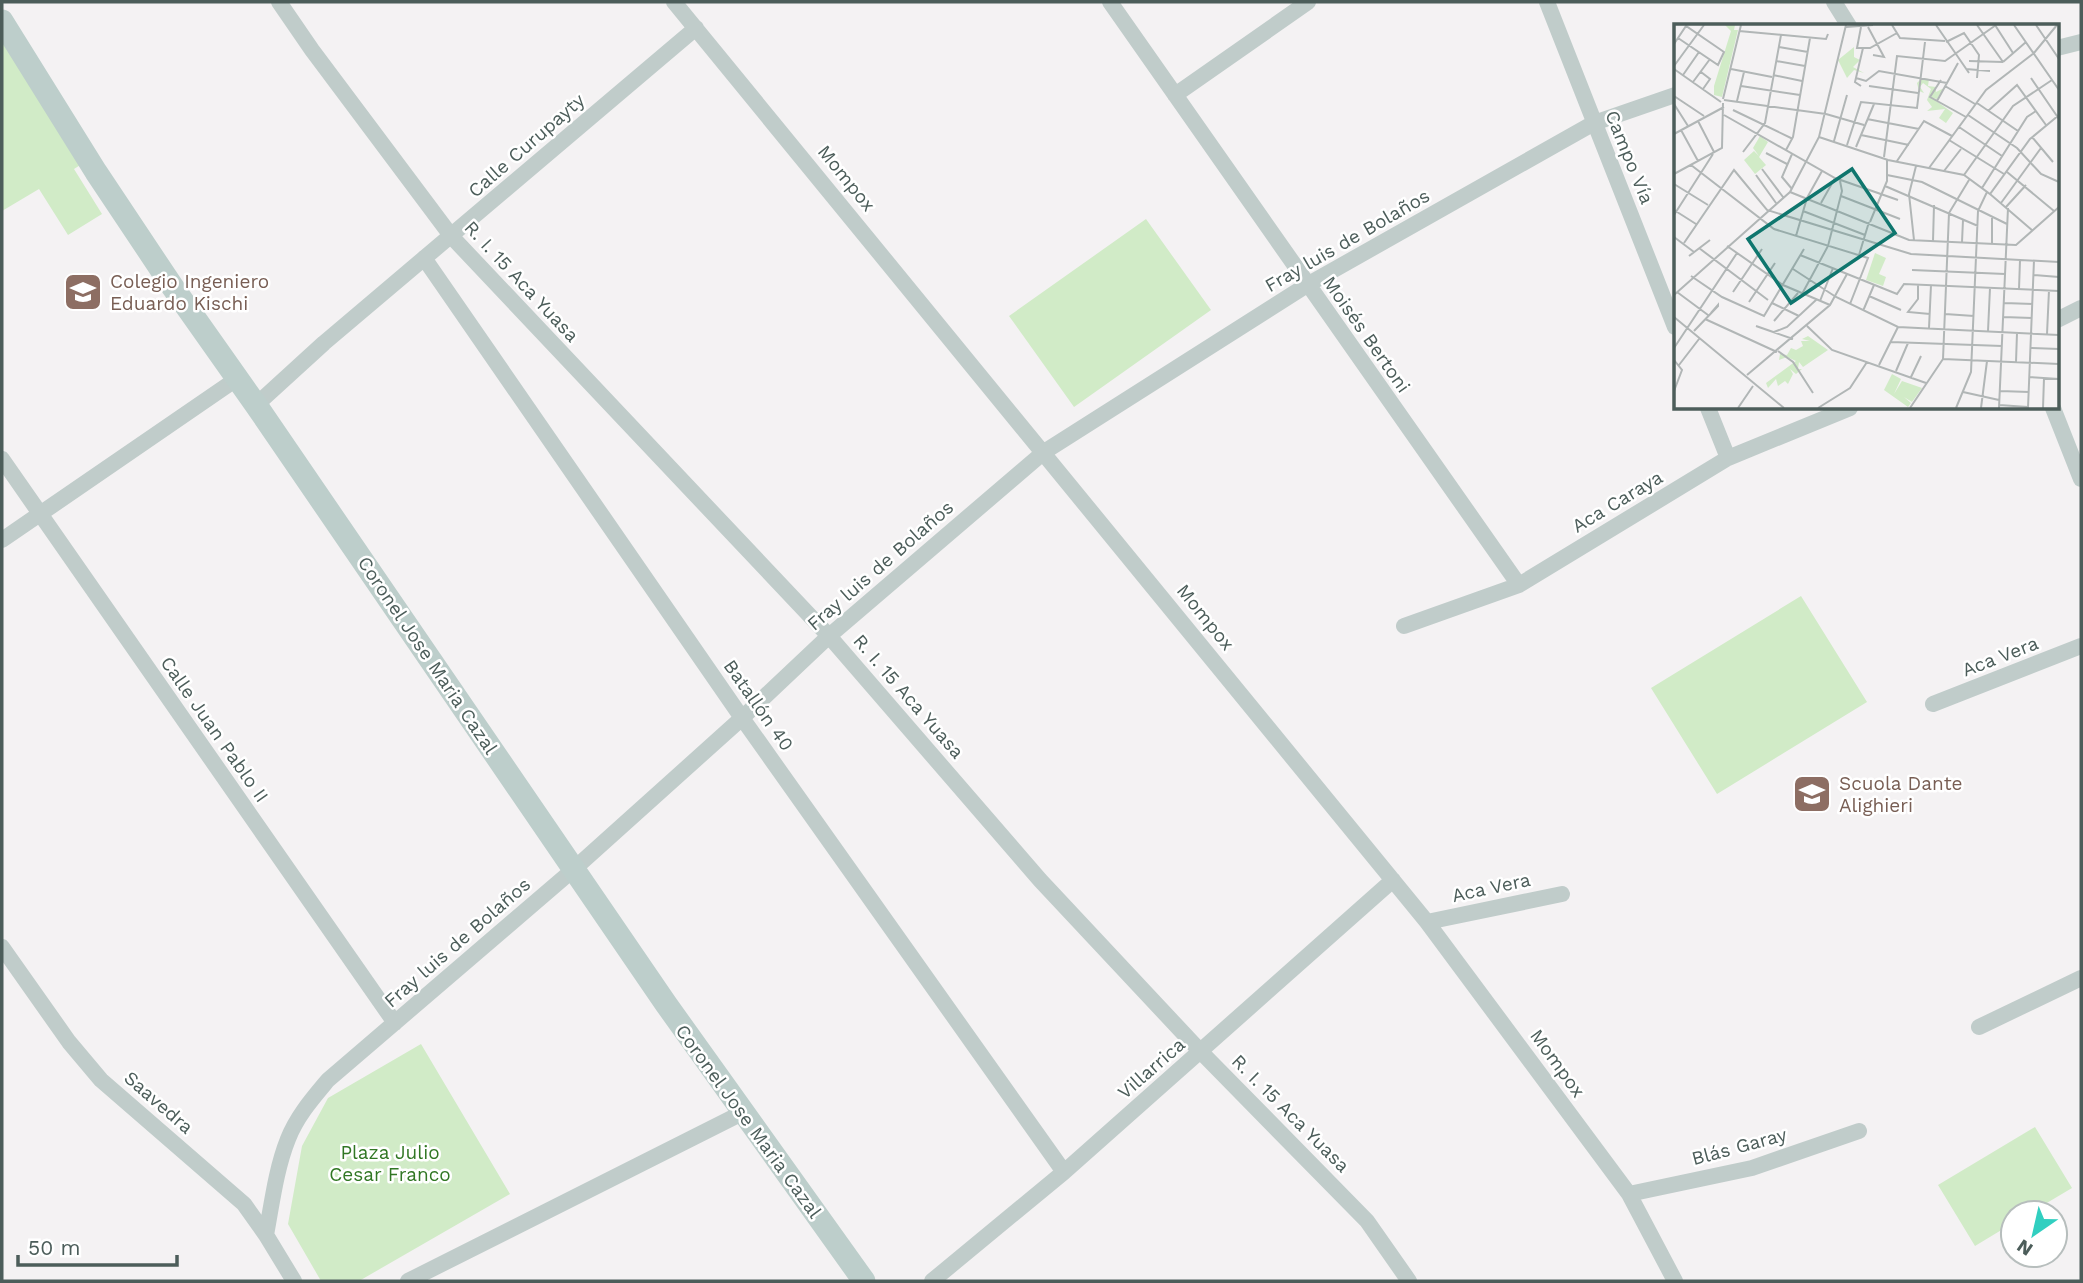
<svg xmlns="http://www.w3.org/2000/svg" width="2083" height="1283" font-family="'Work Sans',sans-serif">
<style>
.green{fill:#d1ebc7}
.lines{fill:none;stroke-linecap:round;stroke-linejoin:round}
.street{stroke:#c0ccca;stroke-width:16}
.secondary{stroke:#bdcecb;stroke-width:23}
.labels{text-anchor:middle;stroke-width:5;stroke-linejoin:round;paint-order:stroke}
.street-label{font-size:19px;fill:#4c5d5a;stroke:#fff}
.education-label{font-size:19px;fill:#785e54;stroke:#fff;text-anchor:start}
.park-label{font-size:19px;fill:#317724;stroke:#fff}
.inset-road{fill:none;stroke:#b1b6b6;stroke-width:2}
.view{fill:#0f766e;fill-opacity:0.15;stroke:#0f766e;stroke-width:3.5}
.inset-edge{fill:none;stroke:#4c5d5a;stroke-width:3.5}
</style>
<rect width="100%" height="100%" fill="#f4f2f3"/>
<path class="green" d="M 2,21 L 85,162 L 74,169 L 102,214 L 68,235 L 39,189 L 2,211 Z
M 1146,219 L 1211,310 L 1074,407 L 1009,316 Z
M 1801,596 L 1867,702 L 1717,794 L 1651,688 Z
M 421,1044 L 510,1194 L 359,1281 L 321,1281 L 288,1224 L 302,1146 L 328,1098 Z
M 2035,1127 L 2072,1188 L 2030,1213 L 2013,1213 L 2013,1223 L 1975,1246 L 1938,1185 Z"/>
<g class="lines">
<path class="street" d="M 279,2 L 312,50 L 452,237 L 829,636 L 1040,880 L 1201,1052 L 1367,1221 L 1409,1281
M 674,2 L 1427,922 L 1629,1194 L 1675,1281
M 1110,2 L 1519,585
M 1547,2 L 1675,327
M 1834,2 L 1849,26
M 2057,48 L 2081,42
M 1175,95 L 1308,2
M 424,258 L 742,718 L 1064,1172
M 2057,320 L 2081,308
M 256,405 L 324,343 L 696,28
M 1708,408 L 1728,458
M 2053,408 L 2081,479
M 2,459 L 395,1023
M 2,540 L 238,378
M 1404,626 L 1519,585 L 1728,458 L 1850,408
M 1933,704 L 2081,646
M 1427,922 L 1562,894
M 2,947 L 69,1042 L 101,1080 L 244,1204 L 266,1235 L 294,1281
M 1979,1027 L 2081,978
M 1629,1194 L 1752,1168 L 1859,1131
M 266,1235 C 272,1203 276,1169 288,1139 C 297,1116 313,1098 328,1080 L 574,869 L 742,718 L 829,636 L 1044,452 L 1307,285 L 1594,123 L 1675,95
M 408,1281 L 742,1113
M 932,1281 L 1064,1172 L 1393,880"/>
<path class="secondary" d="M 2,21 L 96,172 L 172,286 L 256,405 L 666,1004 L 864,1281"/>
</g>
<defs>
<symbol id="school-square" viewBox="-11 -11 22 22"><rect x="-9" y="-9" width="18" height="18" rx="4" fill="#8d6e63" stroke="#fff"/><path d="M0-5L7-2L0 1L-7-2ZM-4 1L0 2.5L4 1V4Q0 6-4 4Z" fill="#fff"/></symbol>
</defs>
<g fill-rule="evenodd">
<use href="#school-square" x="61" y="270" width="44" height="44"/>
<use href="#school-square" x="1790" y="772" width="44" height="44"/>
</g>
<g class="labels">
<g class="street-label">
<text transform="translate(526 145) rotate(-41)" y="7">Calle Curupayty</text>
<text transform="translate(1630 157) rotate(68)" y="7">Campo Vía</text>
<text transform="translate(847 178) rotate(51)" y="7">Mompox</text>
<text transform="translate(1347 240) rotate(-30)" y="7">Fray luis de Bolaños</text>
<text transform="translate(522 281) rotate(47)" y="7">R. I. 15 Aca Yuasa</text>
<text transform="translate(1367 334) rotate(55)" y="7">Moisés Bertoni</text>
<text transform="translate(1617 501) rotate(-31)" y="7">Aca Caraya</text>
<text transform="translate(880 565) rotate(-41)" y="7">Fray luis de Bolaños</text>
<text transform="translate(1206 617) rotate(51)" y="7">Mompox</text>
<text transform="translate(428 655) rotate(56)" y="7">Coronel Jose Maria Cazal</text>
<text transform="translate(2000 656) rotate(-21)" y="7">Aca Vera</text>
<text transform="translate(909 696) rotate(49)" y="7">R. I. 15 Aca Yuasa</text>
<text transform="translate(759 705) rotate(55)" y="7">Batallón 40</text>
<text transform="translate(215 729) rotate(55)" y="7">Calle Juan Pablo II</text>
<text transform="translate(1491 887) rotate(-12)" y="7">Aca Vera</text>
<text transform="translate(457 942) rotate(-41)" y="7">Fray luis de Bolaños</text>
<text transform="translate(1558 1063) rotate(54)" y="7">Mompox</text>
<text transform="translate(1151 1068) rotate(-41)" y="7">Villarrica</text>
<text transform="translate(159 1102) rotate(41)" y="7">Saavedra</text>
<text transform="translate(1291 1113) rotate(45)" y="7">R. I. 15 Aca Yuasa</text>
<text transform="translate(749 1121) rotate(54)" y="7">Coronel Jose Maria Cazal</text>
<text transform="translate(1739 1146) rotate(-15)" y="7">Blás Garay</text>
</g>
<g class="education-label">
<text x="110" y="288">Colegio Ingeniero<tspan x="110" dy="22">Eduardo Kischi</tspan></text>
<text x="1839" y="790">Scuola Dante<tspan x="1839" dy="22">Alighieri</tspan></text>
</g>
<g class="park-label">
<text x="390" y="1159">Plaza Julio<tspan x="390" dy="22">Cesar Franco</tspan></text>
</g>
</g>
<g transform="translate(1674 24)">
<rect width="385" height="385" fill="#f4f2f3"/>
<path d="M 51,1 L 61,1 L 60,6 L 64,6 L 48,73 L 40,71 L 40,62 L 57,7 ZM 180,23 L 180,33 L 186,36 L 179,43 L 190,49 L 180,46 L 173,54 L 164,36 ZM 248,54 L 255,55 L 254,62 L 262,63 L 262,68 L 270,64 L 263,75 L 258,74 L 279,89 L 272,99 L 265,94 L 271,85 L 253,87 L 258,83 L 253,76 L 257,65 L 249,59 L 246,63 L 250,69 L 245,67 L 243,59 ZM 86,112 L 94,118 L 85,133 L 92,141 L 81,150 L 70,136 L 80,127 L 85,132 L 79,124 ZM 201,229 L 212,234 L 205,250 L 212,253 L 209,262 L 192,256 ZM 134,312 L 154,326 L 129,343 L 125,338 L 124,345 L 128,345 L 122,350 L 116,345 L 119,350 L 114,360 L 111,357 L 104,362 L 102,355 L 94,364 L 92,359 L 122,337 L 113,333 L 105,336 L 106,330 L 113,331 L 117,324 L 122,326 L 129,322 L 127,317 L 136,317 L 128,315 ZM 218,350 L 227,355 L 220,370 L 228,357 L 248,364 L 238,378 L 230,373 L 237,379 L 234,383 L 210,366 Z" fill="#d1ebc7"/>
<path class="inset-road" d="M 218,1 L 226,14 L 271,17M 262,1 L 295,49M 303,1 L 329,38M 321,1 L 339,29M 340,1 L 385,66M 362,1 L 385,35M 172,3 L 199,1M 187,3 L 183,24 L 196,24 L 223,9M 194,3 L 210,33 L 199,31M 65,7 L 152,15 L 154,10M 272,18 L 290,9 L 305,31 L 303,54M 0,20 L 12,2 L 50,28 L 44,41 L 4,14M 105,23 L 134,28M 102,37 L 131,42M 295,37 L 329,38M 329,38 L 352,18M 0,42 L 30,1M 0,45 L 47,78M 57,45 L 98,53M 292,45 L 316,47M 27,48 L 36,55 L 29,65M 9,51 L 25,28M 99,51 L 128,57M 182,54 L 192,57 L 205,47 L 273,59M 357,54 L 385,95M 267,56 L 256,73 L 292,93M 19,58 L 36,35M 67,62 L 126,71M 187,62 L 181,58 L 189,24M 195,62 L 244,69M 271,62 L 301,80M 0,72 L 30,92M 49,75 L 67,1M 50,76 L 152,90M 63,77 L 70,48M 263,77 L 284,39M 303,79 L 344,107M 0,80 L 14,102M 59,86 L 119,115M 314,87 L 343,61 L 372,101M 152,90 L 190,101M 50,91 L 161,154 L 224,176M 294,91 L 343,124 L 367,150 L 385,158M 193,95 L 245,105M 24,97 L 40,128M 285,103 L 328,132M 7,106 L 24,137M 0,110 L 50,83M 187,111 L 235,121M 145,113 L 214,136 L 290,151 L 316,170 L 356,115 L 385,91M 358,113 L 379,138M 275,116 L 330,150M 160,117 L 173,71M 173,121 L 187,78 L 243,84 L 251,18M 182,123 L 200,80M 112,126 L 119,113 L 136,14M 69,128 L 91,99 L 107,11M 92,129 L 113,140M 210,133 L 223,32 L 271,37 L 322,1M 223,137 L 250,97 L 278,112M 17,141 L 100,205 L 194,234 L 176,280M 255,144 L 312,66 L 360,29 L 383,1M 88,145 L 109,173M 270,147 L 287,125M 333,148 L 380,187M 0,150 L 48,124 L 49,79M 82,151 L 102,179M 213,151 L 248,158 L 333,200M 290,151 L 339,82 L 378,56M 0,160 L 34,181M 211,162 L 304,202M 308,164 L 353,93 L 362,87M 118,165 L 108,153 L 118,130M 116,168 L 235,216 L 342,221 L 385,183M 316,170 L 359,207M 167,172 L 226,195M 147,179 L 161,154M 327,179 L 367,124M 332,183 L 352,161M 0,186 L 22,200M 129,187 L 191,211M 0,191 L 39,130M 196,198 L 213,157 L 213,135M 122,212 L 133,174 L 148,147M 0,213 L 20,228M 240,216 L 235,170 L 242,142M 259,217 L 260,181M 288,218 L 289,196M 10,219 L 60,146 L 93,186 L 237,230 L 385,238M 318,220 L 318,194M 53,222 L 109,261 L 156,281M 25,224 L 94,276M 126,231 L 223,270 L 230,260 L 385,267M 185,231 L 195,198M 15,232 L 36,216M 119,245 L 162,273 L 224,303 L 385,311M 238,246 L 331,250M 360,251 L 385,253M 17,252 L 48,273 L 90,292 L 130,225M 244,261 L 244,275 L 234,288 L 256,290M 345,265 L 346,236M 3,268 L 34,291M 59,268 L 88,225M 128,270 L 154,222 L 168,167 L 166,157M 0,271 L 116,168 L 145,113 L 172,1M 195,272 L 227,286M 146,277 L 159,244M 75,278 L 101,239M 98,279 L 125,292M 330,279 L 359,280M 189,287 L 200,261M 271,290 L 300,292M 0,293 L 110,384M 329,293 L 358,294M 31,295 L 103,328M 100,297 L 124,269M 82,302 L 119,315M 133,302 L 158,326 L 252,359M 255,304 L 257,261M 20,307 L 44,282 L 44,281 L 37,289M 314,307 L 316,264M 100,308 L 113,303 L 142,276M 373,310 L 375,266M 217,318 L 328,322M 0,324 L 63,229M 357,324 L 385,325M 104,327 L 119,338 L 139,369M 269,335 L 385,340M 0,336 L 8,346 L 0,367M 342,338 L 343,309M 5,341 L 25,315M 205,341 L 224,303M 222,347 L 234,319M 73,351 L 156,281 L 173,250M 237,353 L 247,332M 356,353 L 385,355M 326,367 L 355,368M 289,368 L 325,376M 325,381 L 354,383M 64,384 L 79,362M 144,384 L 176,364 L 193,338M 236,384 L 269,335 L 275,189 L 295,156M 282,384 L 297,348 L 304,187 L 313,168M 307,384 L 313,337M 325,384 L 334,184M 354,384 L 360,236M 369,384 L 370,354"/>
<path class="view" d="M 178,145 L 221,209 L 117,279 L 74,215 Z"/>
<rect width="385" height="385" class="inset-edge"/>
</g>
<rect width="2083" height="1283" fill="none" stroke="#4c5d5a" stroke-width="7"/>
<g transform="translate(2034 1234) rotate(214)"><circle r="33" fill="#ffffff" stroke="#b7bebd" stroke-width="2"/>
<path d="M0-5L12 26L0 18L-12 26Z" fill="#31cfc0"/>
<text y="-10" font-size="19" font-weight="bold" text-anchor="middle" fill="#4c5d5a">N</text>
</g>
<path d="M18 1255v10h159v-10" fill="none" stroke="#4c5d5a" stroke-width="3.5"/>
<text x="28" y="1255" font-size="21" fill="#4c5d5a" stroke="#ffffff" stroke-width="5" paint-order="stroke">50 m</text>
</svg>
